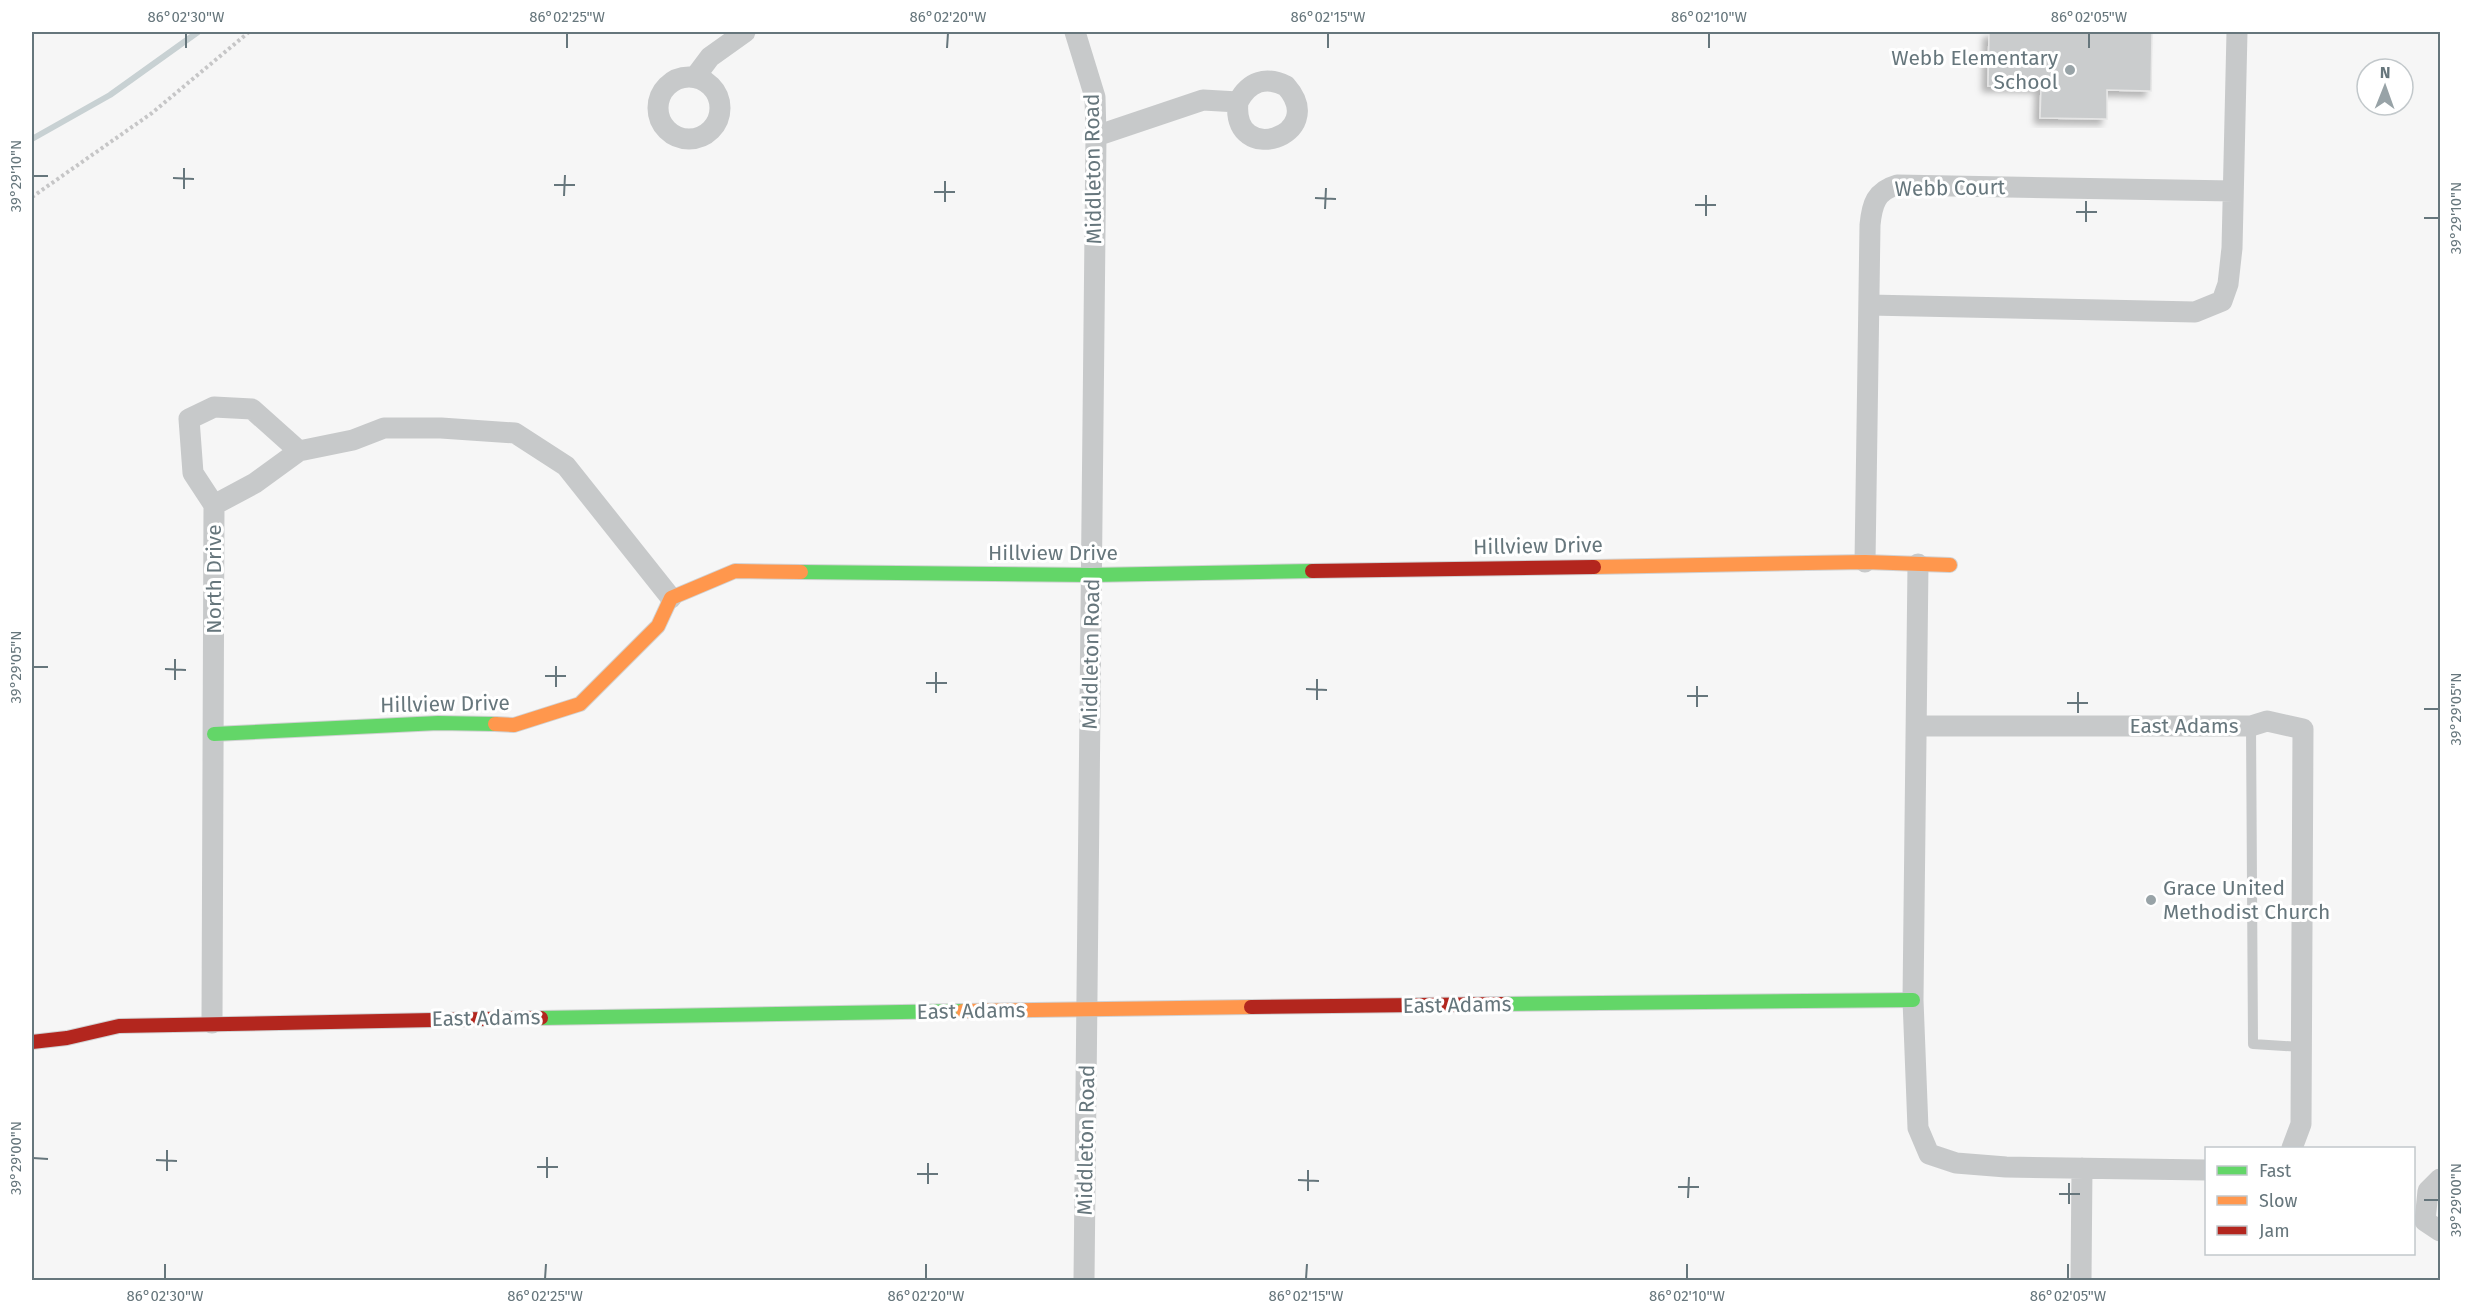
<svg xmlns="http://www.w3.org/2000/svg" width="2472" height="1312" font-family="'Fira Sans',sans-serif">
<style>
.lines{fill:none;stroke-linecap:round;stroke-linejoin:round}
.stream{stroke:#c8d1d3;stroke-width:6}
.building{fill:#cacccd;stroke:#e6e6e6;stroke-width:1.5;filter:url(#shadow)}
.fast-casing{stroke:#d1d2d3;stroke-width:16}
.slow-casing{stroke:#d1d2d3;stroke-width:16}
.jam-casing{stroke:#d1d2d3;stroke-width:16}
.path{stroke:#c6c6c7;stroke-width:4;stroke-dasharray:3 3;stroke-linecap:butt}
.lane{stroke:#c7c9ca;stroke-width:10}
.street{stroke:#c7c9ca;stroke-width:21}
.fast{stroke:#63d668;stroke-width:14}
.slow{stroke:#ff974d;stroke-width:14}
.jam{stroke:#b3261e;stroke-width:14}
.ticks{fill:none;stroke:#66767c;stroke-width:2}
.poi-dot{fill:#98a3a7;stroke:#fff;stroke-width:2}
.labels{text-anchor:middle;stroke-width:6;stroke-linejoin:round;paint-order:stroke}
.poi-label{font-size:21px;fill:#66767c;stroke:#fff;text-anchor:end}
.street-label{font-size:21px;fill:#66767c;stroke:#fff}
.neatline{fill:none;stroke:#66767c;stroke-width:2}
.ticks-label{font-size:15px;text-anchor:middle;fill:#66767c}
</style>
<defs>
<filter id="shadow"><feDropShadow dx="-5.5" dy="5.5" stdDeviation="3" flood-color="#0004"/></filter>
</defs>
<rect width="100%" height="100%" fill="#f6f6f6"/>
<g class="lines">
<path class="stream" d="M 32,139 L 110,95 L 198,32"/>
</g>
<path class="building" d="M 1989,32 L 2152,32 L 2151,91 L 2107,90 L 2107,119 L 2040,118 L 2041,87 L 1988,86 Z"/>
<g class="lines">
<defs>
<path id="fast" d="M 801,572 L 1092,575 L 1312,571
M 214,734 L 438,723 L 495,724
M 1502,1004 L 1913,1000
M 541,1018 L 963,1011"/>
<path id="slow" d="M 1594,567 L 1865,562 L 1950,565
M 495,724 L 514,725 L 580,704 L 658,626 L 671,598 L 735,571 L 801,572
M 963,1011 L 1251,1007"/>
<path id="jam" d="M 1312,571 L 1594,567
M 1251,1007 L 1502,1004
M 32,1042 L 67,1038 L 119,1026 L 541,1018"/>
</defs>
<use href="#fast" class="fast-casing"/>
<use href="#slow" class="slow-casing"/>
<use href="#jam" class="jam-casing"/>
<path class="path" d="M 32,197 L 152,113 L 249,32"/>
<path class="lane" d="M 2251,726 L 2253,1044 L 2301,1047"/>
<path class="street" d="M 1075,32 L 1095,97 L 1096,136 L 1084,1280
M658 108a31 31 0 1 1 62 0a31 31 0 1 1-62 0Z
M 695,77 L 710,57 L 745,32
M 1096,136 L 1203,100 L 1238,102 C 1249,81 1266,76 1286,86 C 1330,136 1231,168 1238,102
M 1869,305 L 2195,312 L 2222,301 L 2228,284 L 2232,248 L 2237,32
M 214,505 L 255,483 L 299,451 L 353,440 L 384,428 L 441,428 L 515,433 L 566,466 L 671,598
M 214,505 L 193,473 L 189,419 L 214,407 L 252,409 L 299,451
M 1865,562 L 1870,225 C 1872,204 1876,191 1897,185 L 2233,191
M 1918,564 L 1913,1000 L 1918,1128 L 1929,1154 L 1956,1163 L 2006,1167 L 2206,1170
M 1917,726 L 2251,726 L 2267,721 L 2303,729 L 2301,1124 L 2292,1148
M 212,1023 L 214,505
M 2440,1179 L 2428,1191 L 2425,1221 L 2440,1231
M 2081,1280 L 2082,1168"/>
<use href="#fast" class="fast"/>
<use href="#slow" class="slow"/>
<use href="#jam" class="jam"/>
</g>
<path class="ticks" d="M 186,48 L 186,33M 567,48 L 567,33M 947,48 L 948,33M 1328,48 L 1328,33M 1709,48 L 1709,33M 2089,48 L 2089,33M 33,176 L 48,176M 173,178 L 194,179M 554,185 L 575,185M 184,189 L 184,168M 934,192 L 955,192M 564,196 L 565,175M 1315,198 L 1336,199M 945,202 L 945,181M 1695,205 L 1716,205M 1325,209 L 1326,188M 2076,212 L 2097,212M 1706,216 L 1706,195M 2424,218 L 2439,218M 2086,222 L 2086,201M 33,667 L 48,667M 165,669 L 186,670M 545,676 L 566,676M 175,680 L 175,659M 926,683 L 947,683M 556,687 L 556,666M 1306,689 L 1327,690M 936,693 L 936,672M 1687,696 L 1708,696M 1317,700 L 1317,679M 2067,703 L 2088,703M 1697,707 L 1697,686M 2424,709 L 2439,709M 2078,713 L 2078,692M 33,1158 L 48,1159M 156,1160 L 177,1161M 537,1167 L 558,1167M 167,1171 L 167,1150M 917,1174 L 938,1174M 547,1178 L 547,1157M 1298,1180 L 1319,1181M 928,1184 L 928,1163M 1678,1187 L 1699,1187M 1308,1191 L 1308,1170M 2059,1194 L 2080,1194M 1688,1198 L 1689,1177M 2424,1200 L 2439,1200M 2069,1204 L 2069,1183M 165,1279 L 165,1264M 545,1279 L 546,1264M 926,1279 L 926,1264M 1306,1279 L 1307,1264M 1687,1279 L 1687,1264M 2068,1279 L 2068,1264"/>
<g class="poi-dot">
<circle cx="2070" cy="70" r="6"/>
<circle cx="2151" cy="900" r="6"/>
</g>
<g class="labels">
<g class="poi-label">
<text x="2058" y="65">Webb Elementary<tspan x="2058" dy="24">School</tspan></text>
<text x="2163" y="895" text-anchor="start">Grace United<tspan x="2163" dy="24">Methodist Church</tspan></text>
</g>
<g class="street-label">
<text transform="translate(1093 169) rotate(-91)" y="7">Middleton Road</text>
<text transform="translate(1950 188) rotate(-1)" y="7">Webb Court</text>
<text transform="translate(1538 546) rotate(-1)" y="7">Hillview Drive</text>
<text x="1053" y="560">Hillview Drive</text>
<text transform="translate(214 579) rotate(-90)" y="7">North Drive</text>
<text transform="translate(1091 654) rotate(-89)" y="7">Middleton Road</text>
<text transform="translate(445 704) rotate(-1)" y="7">Hillview Drive</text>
<text x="2184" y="733">East Adams</text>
<text transform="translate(1457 1005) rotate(-1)" y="7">East Adams</text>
<text transform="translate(971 1011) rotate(-1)" y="7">East Adams</text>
<text transform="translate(486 1018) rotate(-1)" y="7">East Adams</text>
<text transform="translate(1086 1140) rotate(-89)" y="7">Middleton Road</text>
</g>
</g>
<rect width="2472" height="1312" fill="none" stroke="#ffffff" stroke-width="66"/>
<rect x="2205" y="1147" width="210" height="108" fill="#ffffff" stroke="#c2c8cb" stroke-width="1.5"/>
<rect x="2217" y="1166" width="30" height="9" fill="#63d668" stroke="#c2c8cb" stroke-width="1.5"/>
<text x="2259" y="1177" font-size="18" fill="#66767c">Fast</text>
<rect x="2217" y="1196" width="30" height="9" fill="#ff974d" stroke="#c2c8cb" stroke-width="1.5"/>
<text x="2259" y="1207" font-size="18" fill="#66767c">Slow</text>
<rect x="2217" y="1226" width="30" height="9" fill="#b3261e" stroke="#c2c8cb" stroke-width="1.5"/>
<text x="2259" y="1237" font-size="18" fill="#66767c">Jam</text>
<g transform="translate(2385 87) rotate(1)"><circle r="28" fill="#ffffff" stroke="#c2c8cb" stroke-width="1.5"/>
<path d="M0-4.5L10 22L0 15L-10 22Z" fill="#98a3a7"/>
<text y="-9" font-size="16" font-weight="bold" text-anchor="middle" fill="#66767c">N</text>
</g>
<rect x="33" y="33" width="2406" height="1246" class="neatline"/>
<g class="ticks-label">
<text x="186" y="22">86°02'30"W</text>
<text x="567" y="22">86°02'25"W</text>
<text x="948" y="22">86°02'20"W</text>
<text x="1328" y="22">86°02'15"W</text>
<text x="1709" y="22">86°02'10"W</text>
<text x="2089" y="22">86°02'05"W</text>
<text transform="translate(16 176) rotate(-90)" y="5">39°29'10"N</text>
<text transform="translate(2456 218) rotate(-90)" y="5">39°29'10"N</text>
<text transform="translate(16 667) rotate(-90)" y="5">39°29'05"N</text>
<text transform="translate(2456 709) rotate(-90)" y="5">39°29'05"N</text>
<text transform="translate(16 1158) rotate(-90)" y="5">39°29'00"N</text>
<text transform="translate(2456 1200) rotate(-90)" y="5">39°29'00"N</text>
<text x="165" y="1301">86°02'30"W</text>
<text x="545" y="1301">86°02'25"W</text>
<text x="926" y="1301">86°02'20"W</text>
<text x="1306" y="1301">86°02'15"W</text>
<text x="1687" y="1301">86°02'10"W</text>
<text x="2068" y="1301">86°02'05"W</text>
</g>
</svg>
